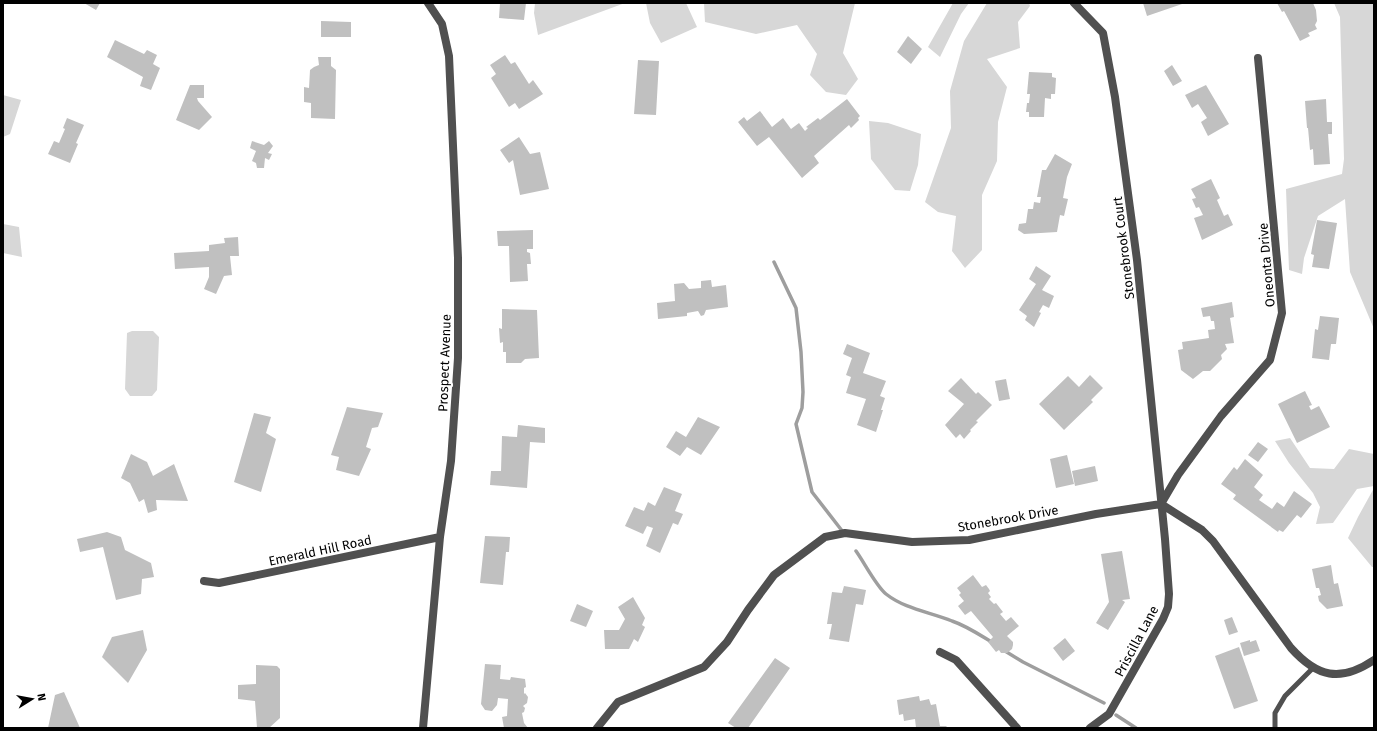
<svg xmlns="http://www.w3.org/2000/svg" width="1377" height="731" font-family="'Fira Sans',sans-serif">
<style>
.green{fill:#d7d7d7}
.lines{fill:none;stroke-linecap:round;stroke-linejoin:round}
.stream{stroke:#9e9e9e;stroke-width:3.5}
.building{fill:#c0c0c0}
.service{stroke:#505050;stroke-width:5}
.minor{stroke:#505050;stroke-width:8}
.labels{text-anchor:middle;stroke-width:4;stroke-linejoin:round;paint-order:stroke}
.street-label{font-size:13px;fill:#000;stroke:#fff}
</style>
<rect width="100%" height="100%" fill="#fff"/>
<path class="green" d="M 535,3 L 625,3 L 538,35 L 534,13 Z
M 646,3 L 686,3 L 697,27 L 661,43 L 650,23 Z
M 704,3 L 855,3 L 843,53 L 858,79 L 846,95 L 826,92 L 810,75 L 817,54 L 797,25 L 756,34 L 705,22 Z
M 953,3 L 969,3 L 961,14 L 940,57 L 928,47 Z
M 987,3 L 1029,3 L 1030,6 L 1018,22 L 1020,48 L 987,59 L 1007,87 L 998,122 L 997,161 L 982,195 L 982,250 L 965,268 L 952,251 L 956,216 L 938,212 L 925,202 L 951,128 L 950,91 L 964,41 Z
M 1334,3 L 1374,3 L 1374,329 L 1350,272 L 1345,199 L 1318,216 L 1304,258 L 1302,274 L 1289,270 L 1286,189 L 1342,174 L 1344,159 L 1340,17 Z
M 3,95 L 21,100 L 10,134 L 3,137 Z
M 869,121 L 888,123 L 921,134 L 918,165 L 910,191 L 895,190 L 871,159 Z
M 3,224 L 19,227 L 22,257 L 3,253 Z
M 132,331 L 153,331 L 159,337 L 157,390 L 152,396 L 130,396 L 125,389 L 127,333 Z
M 1290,438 L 1310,468 L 1334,469 L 1349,449 L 1374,454 L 1374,486 L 1357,489 L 1333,523 L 1316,524 L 1320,507 L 1313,493 L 1289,463 L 1275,441 Z
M 1374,488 L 1374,533 L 1373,536 L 1374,537 L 1374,567 L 1372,567 L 1348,538 L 1358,517 Z"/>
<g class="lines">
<path class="stream" d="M 774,262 L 796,308 L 801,352 L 803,392 L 802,408 L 796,424 L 812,492 L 843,532
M 856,551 C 864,562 876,586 886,594 C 905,609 930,612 952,621 C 967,626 980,635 993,643
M 1005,651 L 1023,662 L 1104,703
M 1116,715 L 1136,728"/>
</g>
<path class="building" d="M 84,3 L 100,3 L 96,10 Z
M 500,3 L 526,3 L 524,20 L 499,18 Z
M 1143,3 L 1185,3 L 1147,16 Z
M 1277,3 L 1313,3 L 1316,10 L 1317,21 L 1315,25 L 1317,29 L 1308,33 L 1310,36 L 1300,41 L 1284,11 L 1282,12 Z
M 321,21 L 351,22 L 351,37 L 321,37 Z
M 908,36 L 922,49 L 911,64 L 897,52 Z
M 115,40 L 144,54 L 147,50 L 157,55 L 153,64 L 160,68 L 151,90 L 140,86 L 143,77 L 107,57 Z
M 505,55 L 511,64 L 515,62 L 529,84 L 533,80 L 543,94 L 519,109 L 515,103 L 509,107 L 491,78 L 496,74 L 490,65 Z
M 318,57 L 331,57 L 331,66 L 336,70 L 335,119 L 311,118 L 311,103 L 304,102 L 304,87 L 309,88 L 310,70 L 314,67 L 319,65 Z
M 638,60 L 659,61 L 656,115 L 634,114 Z
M 1172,65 L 1182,81 L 1173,86 L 1164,71 Z
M 1029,72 L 1052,73 L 1052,77 L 1056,78 L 1055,94 L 1051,94 L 1051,99 L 1045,98 L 1044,117 L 1029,117 L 1029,112 L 1026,112 L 1027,103 L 1029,103 L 1030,94 L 1027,94 Z
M 190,85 L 204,85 L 204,98 L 197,98 L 198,101 L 212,117 L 199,130 L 176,120 Z
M 1206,85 L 1229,124 L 1208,136 L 1201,122 L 1207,118 L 1198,104 L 1192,108 L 1185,95 Z
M 847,99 L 860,116 L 858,118 L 859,120 L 851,128 L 849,125 L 814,156 L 819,163 L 802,178 L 769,137 L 757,146 L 738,122 L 744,117 L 747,121 L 760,111 L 772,127 L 783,118 L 791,129 L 799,123 L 805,131 L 808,128 L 806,127 L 818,118 L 820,120 Z
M 1326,99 L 1327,122 L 1332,122 L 1332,134 L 1328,134 L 1330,164 L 1314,165 L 1313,149 L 1310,150 L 1308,128 L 1307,128 L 1305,101 Z
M 67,118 L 84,125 L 76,143 L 78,144 L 70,163 L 48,154 L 54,141 L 59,143 L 65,129 L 63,128 Z
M 519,137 L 530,154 L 540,152 L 549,189 L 520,195 L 513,160 L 509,163 L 500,150 Z
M 252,141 L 264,145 L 269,141 L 273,146 L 268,153 L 272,154 L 269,160 L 265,158 L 264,168 L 257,168 L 256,163 L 252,161 L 256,151 L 250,148 Z
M 1055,154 L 1072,164 L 1067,177 L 1063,198 L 1068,199 L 1064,216 L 1060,215 L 1057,232 L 1024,234 L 1018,230 L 1019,224 L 1026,223 L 1028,209 L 1033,209 L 1034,202 L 1040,203 L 1041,197 L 1037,197 L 1042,170 L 1046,170 Z
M 1211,179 L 1220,198 L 1217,200 L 1224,216 L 1228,214 L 1233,225 L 1202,240 L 1194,218 L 1203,215 L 1199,207 L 1196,208 L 1192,199 L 1196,198 L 1191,189 Z
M 1317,220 L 1337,223 L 1329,269 L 1312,267 L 1314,255 L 1311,254 Z
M 533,230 L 533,249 L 527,249 L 527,252 L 530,253 L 531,264 L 527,264 L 528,281 L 510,282 L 509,246 L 498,246 L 497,231 Z
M 238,237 L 239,256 L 230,256 L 232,275 L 224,276 L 216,294 L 204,289 L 209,277 L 209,267 L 175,269 L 174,253 L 209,251 L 209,245 L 225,243 L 224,238 Z
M 1036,266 L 1051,276 L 1042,290 L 1054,296 L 1049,308 L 1043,305 L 1039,312 L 1041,313 L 1034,327 L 1025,320 L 1027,316 L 1019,310 L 1036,284 L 1029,279 Z
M 711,280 L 712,287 L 726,285 L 728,307 L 706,310 L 704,315 L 701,316 L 698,311 L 687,313 L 687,316 L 658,319 L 657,303 L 675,301 L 674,284 L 684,283 L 689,289 L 701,288 L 701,281 Z
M 1232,302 L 1234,317 L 1230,318 L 1234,343 L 1225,344 L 1227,349 L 1221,355 L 1222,359 L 1210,371 L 1203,371 L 1193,379 L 1181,370 L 1178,350 L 1183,349 L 1182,342 L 1209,338 L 1208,330 L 1215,329 L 1214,321 L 1211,321 L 1210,316 L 1203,317 L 1201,308 Z
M 502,309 L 537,310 L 539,358 L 525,359 L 521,363 L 506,363 L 506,352 L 503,352 L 503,342 L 500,343 L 499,328 L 502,329 Z
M 1320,316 L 1339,318 L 1336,344 L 1331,344 L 1329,360 L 1312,358 L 1315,329 L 1318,330 Z
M 847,344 L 870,353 L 863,373 L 886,381 L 880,396 L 885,398 L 881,410 L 883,410 L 876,432 L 857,425 L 866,399 L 846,393 L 851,377 L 846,375 L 852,358 L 843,354 Z
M 1090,375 L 1103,388 L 1091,400 L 1093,402 L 1064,430 L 1039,404 L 1068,376 L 1079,387 Z
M 961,378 L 976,394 L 978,392 L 992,405 L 976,421 L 978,422 L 970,430 L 971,431 L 964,439 L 960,434 L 956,438 L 945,425 L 964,404 L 948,391 Z
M 1006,379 L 1010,399 L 999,401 L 995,381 Z
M 1305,391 L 1312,405 L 1309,406 L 1311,410 L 1319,406 L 1330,427 L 1297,443 L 1278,404 Z
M 347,407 L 383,413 L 378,427 L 372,428 L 366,447 L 371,449 L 359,476 L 336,470 L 339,457 L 331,455 Z
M 254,413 L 271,417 L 266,433 L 276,439 L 261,492 L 234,482 Z
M 698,417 L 720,427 L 701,455 L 687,447 L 680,456 L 666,447 L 676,431 L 686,437 Z
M 518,425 L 545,428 L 545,443 L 530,442 L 527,488 L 490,485 L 491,471 L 501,471 L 502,436 L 517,437 Z
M 1258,442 L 1268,449 L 1258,462 L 1248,455 Z
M 131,454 L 147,462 L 153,476 L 174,464 L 188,501 L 156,500 L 157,510 L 148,513 L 144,499 L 139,502 L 130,483 L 121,478 Z
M 1067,455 L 1074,484 L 1056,488 L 1050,459 Z
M 1245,459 L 1263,475 L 1254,487 L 1263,495 L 1259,500 L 1272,509 L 1277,502 L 1284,507 L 1294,491 L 1312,504 L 1301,518 L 1297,515 L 1283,532 L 1279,530 L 1278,532 L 1233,499 L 1236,495 L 1221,484 L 1234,467 L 1237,470 Z
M 1095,466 L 1098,481 L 1075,486 L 1072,471 Z
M 664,487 L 682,494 L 675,511 L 683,514 L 678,525 L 673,523 L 660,553 L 646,546 L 653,528 L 647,526 L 643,534 L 625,526 L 634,507 L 644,511 L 648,502 L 655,506 Z
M 107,532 L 121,537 L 125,550 L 151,563 L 154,577 L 142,579 L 141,594 L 116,600 L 103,547 L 80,552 L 77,539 Z
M 485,536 L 510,537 L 509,552 L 506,552 L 503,585 L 480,583 Z
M 1122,551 L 1130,599 L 1122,600 L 1125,602 L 1108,630 L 1096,623 L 1109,602 L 1101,554 Z
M 1331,565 L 1334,584 L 1338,583 L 1343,606 L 1327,609 L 1319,601 L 1318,596 L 1321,595 L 1319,588 L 1316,588 L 1312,569 Z
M 973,575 L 982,587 L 986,585 L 989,589 L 990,591 L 988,593 L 991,597 L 989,599 L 994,604 L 996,603 L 1003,612 L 1000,614 L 1006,621 L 1011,617 L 1019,626 L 1007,636 L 1013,642 L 1013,645 L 1012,649 L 1007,653 L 1001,653 L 999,650 L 996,652 L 988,642 L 993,637 L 971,611 L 965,615 L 958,606 L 964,601 L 959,595 L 961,593 L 957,588 Z
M 844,586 L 866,590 L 863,605 L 856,604 L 849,642 L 829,639 L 832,624 L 827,624 L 832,592 L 842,593 Z
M 633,597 L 645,618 L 642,625 L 645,627 L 638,642 L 634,639 L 629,649 L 605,649 L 604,630 L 619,630 L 625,619 L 618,607 Z
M 577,604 L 593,611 L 586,627 L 570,621 Z
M 1232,617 L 1238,632 L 1229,635 L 1224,620 Z
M 143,630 L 147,650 L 128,683 L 102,657 L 112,637 Z
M 1065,638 L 1075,651 L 1063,661 L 1053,648 Z
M 1250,640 L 1250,642 L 1256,640 L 1260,651 L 1244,656 L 1240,643 Z
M 1239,647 L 1258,701 L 1234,709 L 1215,656 Z
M 775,658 L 790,668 L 748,728 L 736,728 L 728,723 Z
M 485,664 L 501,665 L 500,679 L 510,680 L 511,677 L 525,679 L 526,687 L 524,688 L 524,694 L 525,693 L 528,697 L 527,703 L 523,706 L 525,708 L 524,712 L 522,713 L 524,723 L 528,728 L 504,728 L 502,717 L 507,716 L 508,699 L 498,698 L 497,705 L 492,711 L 485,710 L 481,704 Z
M 256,665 L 277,666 L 280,669 L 280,718 L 269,728 L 257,728 L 255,701 L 238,699 L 238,685 L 256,684 Z
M 64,692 L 80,728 L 48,728 L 55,695 Z
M 919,696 L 920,701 L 929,699 L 931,705 L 936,704 L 940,726 L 946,726 L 948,728 L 916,728 L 915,719 L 904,721 L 903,714 L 899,715 L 897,700 Z"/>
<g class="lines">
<path class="service" d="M 1275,728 L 1275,713 L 1285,696 L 1314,667"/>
<path class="minor" d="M 1074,3 L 1103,33 L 1115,97 L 1137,260 L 1165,539 L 1169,594 L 1168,607 L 1163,619 L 1109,714 L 1090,728
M 1161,504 L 1178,475 L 1221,416 L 1270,360 L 1282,313 L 1258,58
M 204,581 L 219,583 L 440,537
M 940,652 L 956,660 L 1017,728
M 423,728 L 440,537 L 451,461 L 458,358 L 458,258 L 449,56 L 442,24 L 428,3
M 597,728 L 618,702 L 704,667 L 727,642 L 748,610 L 774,575 L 825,537 L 845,533 L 912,542 L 969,540 L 1096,514 L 1161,504 L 1202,530 L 1213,541 L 1291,648 C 1317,677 1340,683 1374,660"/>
</g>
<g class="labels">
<g class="street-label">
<text transform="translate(1123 248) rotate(-97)" y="5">Stonebrook Court</text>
<text transform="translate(1266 265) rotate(-95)" y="5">Oneonta Drive</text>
<text transform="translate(444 363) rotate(-88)" y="5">Prospect Avenue</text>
<text transform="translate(1008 518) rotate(-10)" y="5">Stonebrook Drive</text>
<text transform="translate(320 550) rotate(-12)" y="5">Emerald Hill Road</text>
<text transform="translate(1136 641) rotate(-62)" y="5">Priscilla Lane</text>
</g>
</g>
<rect width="1377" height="731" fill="none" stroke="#000000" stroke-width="8"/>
<g transform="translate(32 699) rotate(79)" stroke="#ffffff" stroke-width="3" paint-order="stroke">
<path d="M0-3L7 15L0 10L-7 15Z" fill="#000000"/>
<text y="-6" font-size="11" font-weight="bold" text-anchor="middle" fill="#000000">N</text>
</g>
</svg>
